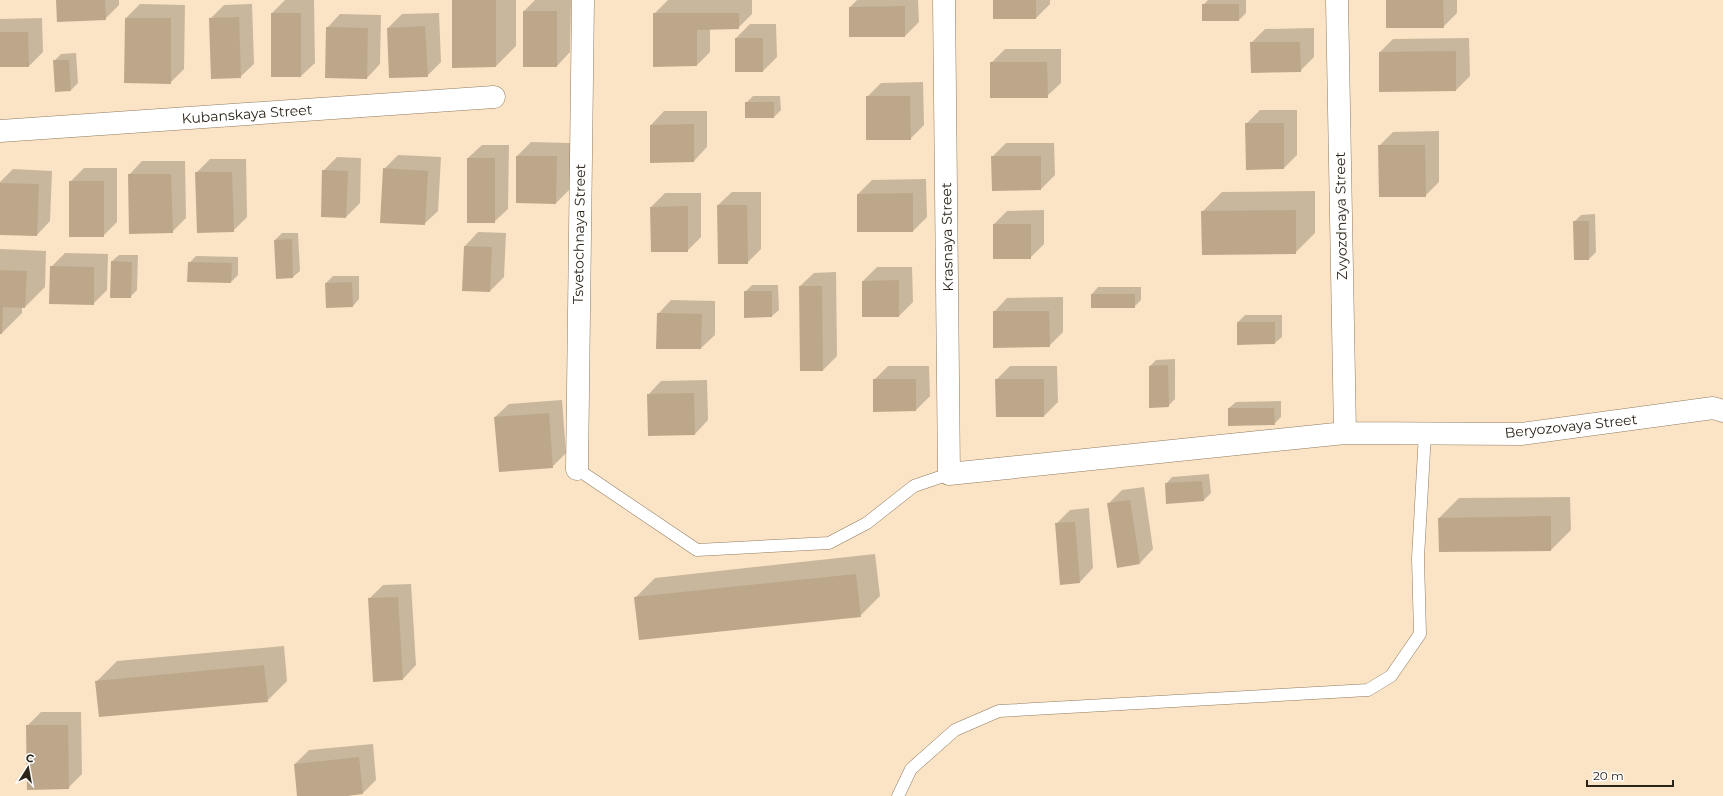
<svg xmlns="http://www.w3.org/2000/svg" width="1723" height="796" font-family="Montserrat,sans-serif">
<style>
.shadow{fill:#0003}
.building{fill:#bda78a}
.lines{fill:none;stroke-linecap:round;stroke-linejoin:round}
.service-casing{stroke:#8f7b5f;stroke-width:13}
.minor-casing{stroke:#8f7b5f;stroke-width:23}
.service{stroke:#fff;stroke-width:12}
.minor{stroke:#fff;stroke-width:22}
.labels{text-anchor:middle;stroke-width:3.5;stroke-linejoin:round;paint-order:stroke}
.street-label{font-size:14px;fill:#2d2419;stroke:#fff}
</style>
<rect width="100%" height="100%" fill="#fbe4c5"/>
<path class="shadow" d="M 57,0 L 119,0 L 119,5 L 105,19 Z
M 285,0 L 314,0 L 315,63 L 301,76 L 272,13 Z
M 453,0 L 516,0 L 516,46 L 496,66 Z
M 535,0 L 571,0 L 570,52 L 557,66 L 524,11 Z
M 668,0 L 752,0 L 752,14 L 738,28 L 710,29 L 710,52 L 697,65 L 654,14 Z
M 857,0 L 918,0 L 919,22 L 905,36 L 850,36 L 850,7 Z
M 994,0 L 1050,0 L 1050,4 L 1036,18 Z
M 1208,0 L 1246,0 L 1246,13 L 1239,20 L 1203,5 Z
M 1387,0 L 1457,0 L 1457,13 L 1443,27 Z
M 140,4 L 185,5 L 184,69 L 170,83 L 126,18 Z
M 252,4 L 254,64 L 240,77 L 210,19 L 224,5 Z
M 439,13 L 441,62 L 427,76 L 388,28 L 402,14 Z
M 340,14 L 381,15 L 380,64 L 367,78 L 327,28 Z
M 42,18 L 43,52 L 29,66 L 0,66 L 0,19 Z
M 750,24 L 776,24 L 777,57 L 763,71 L 736,71 L 736,38 Z
M 1314,28 L 1314,57 L 1300,71 L 1251,43 L 1265,29 Z
M 1469,38 L 1470,76 L 1456,90 L 1380,52 L 1393,39 Z
M 1005,49 L 1061,49 L 1061,83 L 1047,96 L 991,63 Z
M 76,53 L 78,83 L 71,90 L 54,61 L 61,54 Z
M 923,82 L 924,125 L 910,139 L 867,97 L 881,83 Z
M 753,96 L 780,96 L 781,110 L 774,117 L 746,103 Z
M 1260,110 L 1297,110 L 1297,155 L 1284,168 L 1246,124 Z
M 664,111 L 707,111 L 707,147 L 694,161 L 651,125 Z
M 1439,131 L 1439,182 L 1425,196 L 1379,146 L 1393,132 Z
M 531,142 L 570,143 L 570,189 L 556,203 L 517,156 Z
M 1006,143 L 1054,143 L 1055,175 L 1041,189 L 992,157 Z
M 482,145 L 509,145 L 508,209 L 494,222 L 468,158 Z
M 398,155 L 441,157 L 438,211 L 424,224 L 384,169 Z
M 337,157 L 361,158 L 360,203 L 346,217 L 322,216 L 323,171 Z
M 210,159 L 246,159 L 247,217 L 233,231 L 196,173 Z
M 142,161 L 185,161 L 186,218 L 172,232 L 129,175 Z
M 84,168 L 117,168 L 117,222 L 103,236 L 70,182 Z
M 13,169 L 52,171 L 50,221 L 37,235 L 0,234 L 0,182 Z
M 926,179 L 927,217 L 913,231 L 858,194 L 872,180 Z
M 1315,191 L 1315,233 L 1295,253 L 1202,212 L 1222,192 Z
M 732,192 L 761,192 L 761,249 L 747,263 L 718,205 Z
M 665,193 L 701,193 L 701,237 L 687,251 L 651,207 Z
M 1044,210 L 1044,244 L 1030,258 L 994,224 L 1007,211 Z
M 1595,214 L 1596,252 L 1589,259 L 1574,222 L 1581,215 Z
M 478,232 L 506,233 L 504,277 L 490,291 L 463,290 L 465,246 Z
M 282,233 L 298,233 L 300,271 L 293,277 L 277,278 L 275,240 Z
M 0,249 L 46,251 L 45,287 L 25,307 L 22,307 L 22,313 L 2,333 L 0,333 Z
M 65,253 L 108,254 L 107,290 L 93,304 L 51,267 Z
M 119,255 L 138,255 L 137,290 L 130,297 L 112,261 Z
M 196,256 L 238,257 L 238,275 L 231,282 L 189,263 Z
M 877,267 L 912,267 L 913,302 L 899,316 L 863,281 Z
M 836,272 L 837,356 L 823,370 L 800,286 L 814,273 Z
M 333,276 L 359,276 L 359,299 L 353,306 L 326,283 Z
M 752,285 L 778,285 L 779,310 L 772,316 L 745,292 Z
M 1098,287 L 1141,287 L 1141,300 L 1134,307 L 1092,294 Z
M 1063,297 L 1063,332 L 1049,346 L 994,312 L 1007,298 Z
M 671,300 L 715,301 L 715,335 L 701,348 L 658,314 Z
M 1245,315 L 1282,315 L 1282,337 L 1275,343 L 1238,322 Z
M 1175,359 L 1175,399 L 1168,406 L 1150,366 L 1156,360 Z
M 888,366 L 929,366 L 930,396 L 916,410 L 874,380 Z
M 1010,366 L 1057,366 L 1058,402 L 1044,416 L 996,380 Z
M 707,380 L 708,420 L 695,434 L 648,395 L 661,381 Z
M 562,400 L 566,453 L 552,467 L 495,417 L 509,404 Z
M 1281,401 L 1281,417 L 1274,424 L 1229,408 L 1236,402 Z
M 1209,474 L 1211,493 L 1204,500 L 1166,484 L 1172,477 Z
M 1144,487 L 1153,549 L 1140,563 L 1108,504 L 1122,490 Z
M 1570,497 L 1571,530 L 1551,550 L 1439,518 L 1459,498 Z
M 1089,508 L 1093,568 L 1080,582 L 1056,524 L 1070,510 Z
M 875,554 L 880,596 L 860,616 L 635,598 L 655,578 Z
M 411,584 L 416,665 L 403,679 L 369,599 L 383,585 Z
M 284,646 L 287,681 L 267,701 L 97,681 L 117,661 Z
M 41,712 L 81,712 L 82,774 L 68,788 L 27,726 Z
M 373,744 L 376,780 L 363,793 L 337,796 L 298,796 L 295,764 L 309,750 Z"/>
<path class="building" d="M 56,0 L 105,0 L 106,20 L 57,22 Z
M 452,0 L 496,0 L 496,67 L 452,68 Z
M 993,0 L 1036,0 L 1036,19 L 993,19 Z
M 1386,0 L 1443,0 L 1444,28 L 1386,28 Z
M 1202,4 L 1239,4 L 1239,21 L 1202,21 Z
M 905,6 L 905,37 L 849,37 L 849,7 Z
M 523,11 L 557,11 L 557,67 L 523,67 Z
M 271,13 L 301,13 L 301,77 L 271,77 Z
M 653,13 L 739,13 L 739,29 L 697,30 L 697,66 L 653,67 Z
M 239,17 L 241,78 L 211,79 L 209,18 Z
M 125,18 L 171,18 L 171,84 L 124,83 Z
M 425,26 L 428,77 L 389,78 L 387,28 Z
M 326,27 L 368,28 L 367,79 L 325,78 Z
M 0,32 L 28,32 L 29,67 L 0,67 Z
M 735,38 L 763,38 L 763,72 L 735,72 Z
M 1250,42 L 1300,42 L 1301,72 L 1251,73 Z
M 1456,51 L 1456,91 L 1379,92 L 1379,52 Z
M 53,60 L 69,60 L 71,91 L 55,92 Z
M 990,62 L 1047,62 L 1048,98 L 990,98 Z
M 866,96 L 910,96 L 911,140 L 866,140 Z
M 745,102 L 774,102 L 774,118 L 745,118 Z
M 1245,123 L 1284,123 L 1284,169 L 1246,170 Z
M 694,124 L 694,162 L 650,163 L 650,125 Z
M 1378,145 L 1425,145 L 1426,197 L 1379,197 Z
M 516,156 L 557,156 L 556,204 L 516,203 Z
M 991,156 L 1041,156 L 1041,190 L 992,191 Z
M 467,158 L 495,158 L 495,223 L 467,223 Z
M 383,168 L 428,171 L 425,225 L 380,223 Z
M 322,170 L 348,171 L 346,218 L 321,217 Z
M 195,172 L 232,172 L 234,232 L 197,233 Z
M 128,174 L 171,174 L 173,233 L 129,234 Z
M 69,181 L 104,181 L 104,237 L 69,237 Z
M 0,183 L 39,184 L 37,236 L 0,235 Z
M 913,193 L 913,232 L 857,232 L 857,194 Z
M 717,205 L 747,205 L 748,264 L 718,264 Z
M 688,206 L 688,252 L 651,252 L 650,207 Z
M 1296,210 L 1296,254 L 1202,255 L 1201,211 Z
M 1573,221 L 1589,221 L 1589,260 L 1574,260 Z
M 993,224 L 1031,224 L 1031,259 L 993,259 Z
M 292,239 L 293,278 L 276,279 L 274,240 Z
M 464,246 L 492,247 L 490,292 L 462,291 Z
M 111,261 L 132,262 L 131,298 L 110,298 Z
M 188,262 L 232,263 L 231,283 L 187,282 Z
M 50,266 L 94,267 L 94,305 L 49,304 Z
M 0,270 L 27,271 L 25,308 L 3,307 L 2,334 L 0,334 Z
M 899,280 L 899,317 L 862,317 L 862,281 Z
M 352,282 L 353,307 L 326,308 L 325,283 Z
M 799,286 L 822,286 L 823,371 L 800,371 Z
M 744,291 L 772,291 L 772,317 L 744,318 Z
M 1091,294 L 1135,294 L 1135,308 L 1091,308 Z
M 993,311 L 1049,311 L 1050,347 L 993,348 Z
M 657,313 L 702,314 L 701,349 L 656,349 Z
M 1237,322 L 1275,322 L 1275,344 L 1237,345 Z
M 1168,365 L 1169,407 L 1149,408 L 1149,366 Z
M 873,379 L 916,379 L 916,411 L 873,412 Z
M 995,379 L 1044,379 L 1044,417 L 996,417 Z
M 694,393 L 695,435 L 648,436 L 647,394 Z
M 1228,408 L 1274,408 L 1275,425 L 1228,426 Z
M 549,413 L 553,468 L 499,472 L 494,417 Z
M 1202,481 L 1204,501 L 1166,504 L 1165,483 Z
M 1130,500 L 1140,564 L 1117,568 L 1107,503 Z
M 1551,516 L 1551,551 L 1439,552 L 1438,518 Z
M 1075,522 L 1080,583 L 1060,585 L 1055,523 Z
M 856,574 L 861,617 L 639,640 L 634,597 Z
M 398,597 L 403,680 L 373,682 L 368,598 Z
M 264,665 L 268,702 L 99,717 L 95,681 Z
M 26,725 L 68,725 L 69,789 L 27,790 Z
M 359,757 L 363,794 L 347,796 L 297,796 L 294,764 Z"/>
<g class="lines">
<defs>
<path id="service" d="M 577,469 L 697,550 L 829,543 L 867,523 L 914,486 L 949,474
M 898,796 L 911,769 L 955,730 L 999,711 L 1368,690 L 1391,676 L 1420,634 L 1418,558 L 1425,433"/>
<path id="minor" d="M 944,0 L 949,474 L 1345,433 L 1521,434 L 1713,408 L 1723,411
M 1337,0 L 1345,433
M 0,131 L 494,97
M 577,469 L 583,0"/>
</defs>
<use href="#service" class="service-casing"/>
<use href="#minor" class="minor-casing"/>
<use href="#service" class="service"/>
<use href="#minor" class="minor"/>
</g>
<g class="labels">
<g class="street-label">
<text transform="translate(247 114) rotate(-4)" y="5">Kubanskaya Street</text>
<text transform="translate(1341 216) rotate(-91)" y="5">Zvyozdnaya Street</text>
<text transform="translate(579 234) rotate(-89)" y="5">Tsvetochnaya Street</text>
<text transform="translate(947 237) rotate(-91)" y="5">Krasnaya Street</text>
<text transform="translate(1571 426) rotate(-6)" y="5">Beryozovaya Street</text>
</g>
</g>
<g transform="translate(28 768) rotate(11)" stroke="#ffffff" stroke-width="3" paint-order="stroke">
<path d="M0-3L7 15L0 10L-7 15Z" fill="#2d2419"/>
<text y="-6" font-size="11" font-weight="bold" text-anchor="middle" fill="#2d2419">С</text>
</g>
<path d="M1587 780v6h86v-6" fill="none" stroke="#2d2419" stroke-width="2"/>
<text x="1593" y="780" font-size="12" fill="#2d2419" stroke="#ffffff" stroke-width="3" paint-order="stroke">20 m</text>
</svg>
